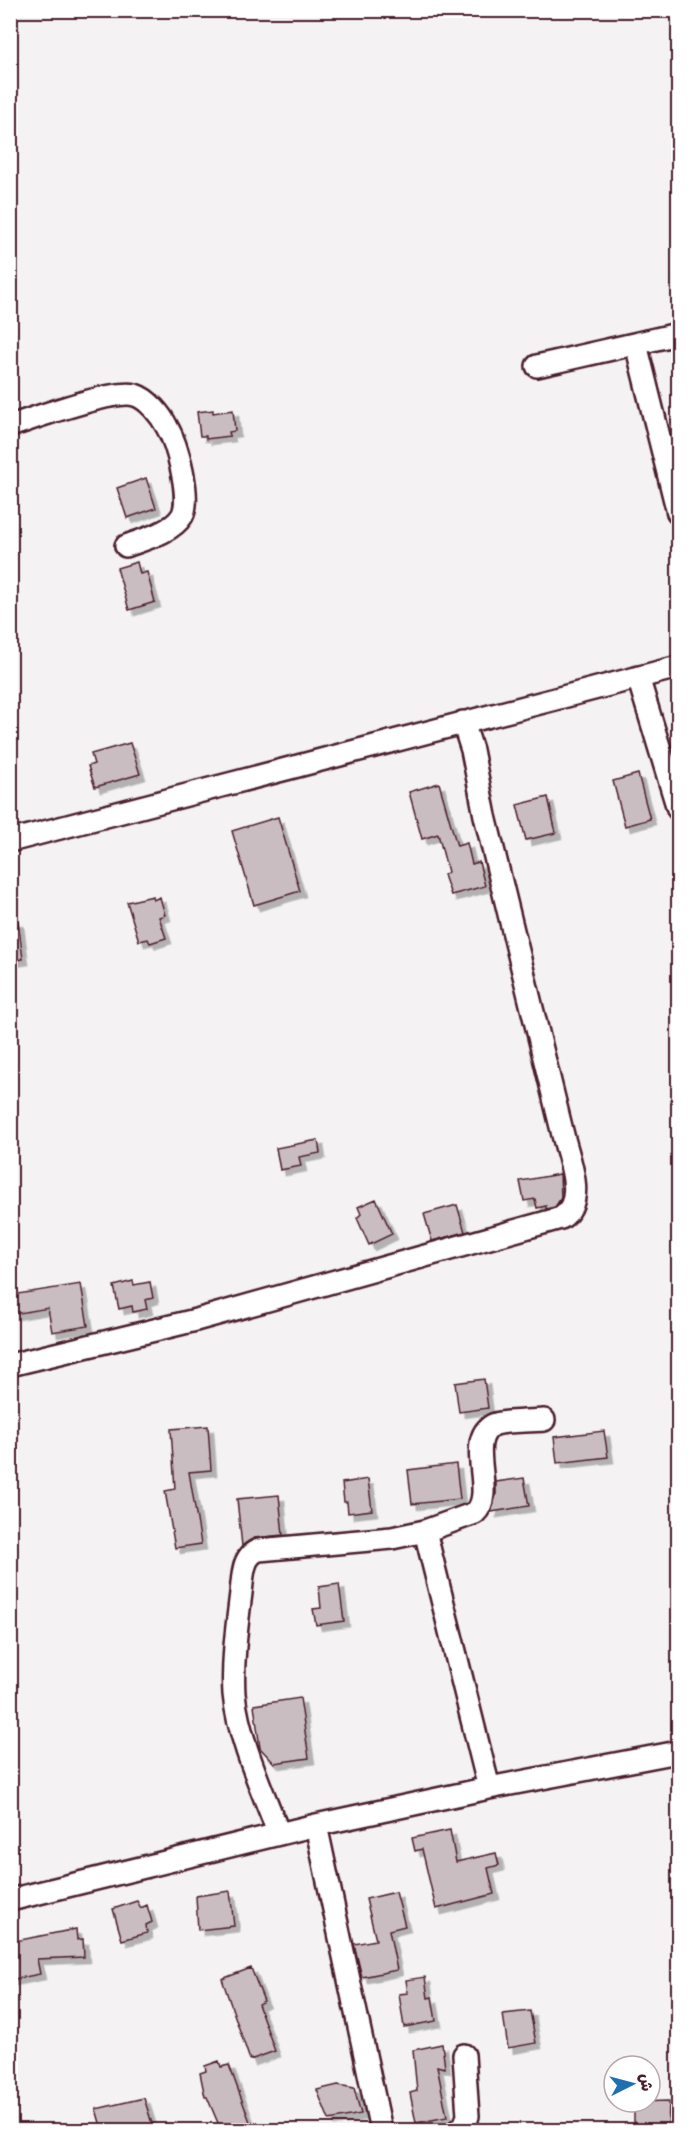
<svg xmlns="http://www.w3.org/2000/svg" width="689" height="2141" font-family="Kalam,'Playpen Sans Arabic',sans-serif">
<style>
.building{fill:#cabdc1;stroke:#4a1f2b;stroke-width:1.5;filter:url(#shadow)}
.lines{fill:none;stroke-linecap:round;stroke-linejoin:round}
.minor-casing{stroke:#4a1f2b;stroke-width:26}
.minor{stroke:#fff;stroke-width:21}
</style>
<defs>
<filter id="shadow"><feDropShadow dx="5.5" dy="5.5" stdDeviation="0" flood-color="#0004"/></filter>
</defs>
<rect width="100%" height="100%" fill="#f4f2f2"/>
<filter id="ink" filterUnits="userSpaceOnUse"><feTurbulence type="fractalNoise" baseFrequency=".0167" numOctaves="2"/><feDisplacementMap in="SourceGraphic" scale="12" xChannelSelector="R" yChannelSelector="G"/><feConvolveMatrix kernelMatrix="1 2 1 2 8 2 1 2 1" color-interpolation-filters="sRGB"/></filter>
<g filter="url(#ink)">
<path class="building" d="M 213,410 L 213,413 L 233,410 L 235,431 L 229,432 L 230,436 L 206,439 L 206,436 L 200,436 L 197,412 Z
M 146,478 L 156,508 L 127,518 L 117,488 Z
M 137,562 L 140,574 L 147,572 L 155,602 L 129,610 L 117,568 Z
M 130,743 L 140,774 L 95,787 L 88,766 L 94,764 L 91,754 Z
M 638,774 L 650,819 L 625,826 L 613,781 Z
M 439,783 L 457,846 L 467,843 L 472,864 L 479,862 L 485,886 L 451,895 L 444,875 L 448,872 L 438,834 L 422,839 L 409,792 Z
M 548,797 L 556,833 L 526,840 L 517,805 Z
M 278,817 L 300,891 L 254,905 L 232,831 Z
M 153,896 L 153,900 L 160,897 L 165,915 L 159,917 L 166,938 L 150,943 L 148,939 L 139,941 L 127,902 Z
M 18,921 L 23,959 L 10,961 L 10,922 Z
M 318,1140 L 320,1153 L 299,1157 L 301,1166 L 280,1170 L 276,1148 Z
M 560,1174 L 561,1198 L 555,1207 L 546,1209 L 546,1206 L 537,1208 L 535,1199 L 524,1201 L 520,1181 Z
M 376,1199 L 392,1234 L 369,1245 L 357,1218 L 361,1214 L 358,1207 Z
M 457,1205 L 465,1232 L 432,1241 L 424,1214 Z
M 133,1281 L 134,1285 L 150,1282 L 153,1298 L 145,1300 L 147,1309 L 133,1312 L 132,1306 L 119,1309 L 114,1286 Z
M 81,1284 L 88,1326 L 52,1332 L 48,1308 L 14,1314 L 11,1295 Z
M 484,1379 L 488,1408 L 459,1412 L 455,1383 Z
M 208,1426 L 211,1470 L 189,1472 L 201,1544 L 175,1548 L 165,1491 L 175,1489 L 171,1429 Z
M 604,1431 L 608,1457 L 557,1463 L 554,1437 Z
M 456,1464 L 460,1499 L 412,1504 L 408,1470 Z
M 524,1478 L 529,1506 L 491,1512 L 496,1495 L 496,1482 Z
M 368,1479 L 372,1510 L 348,1513 L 347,1502 L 344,1502 L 342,1483 Z
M 279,1495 L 283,1535 L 254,1538 L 242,1546 L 237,1499 Z
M 339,1584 L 344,1621 L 316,1625 L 313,1609 L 321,1608 L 319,1587 Z
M 300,1698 L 309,1758 L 274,1763 L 260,1748 L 254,1705 Z
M 450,1830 L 456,1862 L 496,1853 L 499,1865 L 488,1868 L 494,1894 L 436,1909 L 422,1849 L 415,1851 L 412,1838 Z
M 230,1891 L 234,1926 L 198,1930 L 196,1896 Z
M 396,1892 L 405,1926 L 389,1930 L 397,1970 L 362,1977 L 354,1944 L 376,1940 L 366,1899 Z
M 137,1901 L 141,1908 L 147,1905 L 152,1922 L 146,1925 L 147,1933 L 122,1940 L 113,1909 Z
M 76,1929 L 77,1940 L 83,1939 L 84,1957 L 37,1959 L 40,1974 L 10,1980 L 10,1942 Z
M 251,1968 L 264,2001 L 258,2004 L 275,2051 L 250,2060 L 222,1979 Z
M 425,1977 L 428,1998 L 432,1997 L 436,2021 L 404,2027 L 399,1994 L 408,1993 L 406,1980 Z
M 530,2011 L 536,2043 L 508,2048 L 503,2014 Z
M 442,2044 L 445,2068 L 437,2066 L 447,2117 L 416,2123 L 410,2093 L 417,2091 L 413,2050 Z
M 219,2061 L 221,2067 L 229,2065 L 253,2130 L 221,2130 L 207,2097 L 205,2097 L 200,2073 L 206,2071 L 205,2066 Z
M 338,2085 L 354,2088 L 361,2114 L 329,2120 L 317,2090 Z
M 144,2098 L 154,2130 L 102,2130 L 96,2109 Z
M 669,2101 L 668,2130 L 634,2130 L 634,2102 Z"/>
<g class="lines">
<defs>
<path id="minor" d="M 636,344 L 678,513
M 537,366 L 678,334
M 10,426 C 35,418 113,389 135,395 C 148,399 161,415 167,427 C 177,444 192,498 182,516 C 171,533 144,539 126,546
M 638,677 L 678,809
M 10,841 L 678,667
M 10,1365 L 196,1320 L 561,1218 C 587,1201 569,1160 563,1135 L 485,816 L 472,750 L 463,722
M 425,1531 L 475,1513 C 497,1493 464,1441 493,1425 C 500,1421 534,1421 544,1420
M 316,1825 L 381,2130
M 279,1834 C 263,1792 238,1738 234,1694 C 232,1661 237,1626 241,1593 C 243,1578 242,1555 259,1550 L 392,1538 L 425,1531 L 489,1788
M 10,1900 L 316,1825 L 489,1788 L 678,1752
M 458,2130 L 464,2126 L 468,2116 L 464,2055"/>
</defs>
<use href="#minor" class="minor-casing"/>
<use href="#minor" class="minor"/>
</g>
</g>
<rect width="689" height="2141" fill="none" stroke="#fff" stroke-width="36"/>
<rect x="18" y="18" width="653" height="2105" fill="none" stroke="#4a1f2b" stroke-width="2" filter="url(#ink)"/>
<g transform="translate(632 2084) rotate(84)"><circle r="28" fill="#ffffff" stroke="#b7a5aa" stroke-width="1.5"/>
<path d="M0-4.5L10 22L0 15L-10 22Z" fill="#1f6fb2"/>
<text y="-9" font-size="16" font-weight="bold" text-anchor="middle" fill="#4a1f2b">ش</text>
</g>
</svg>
